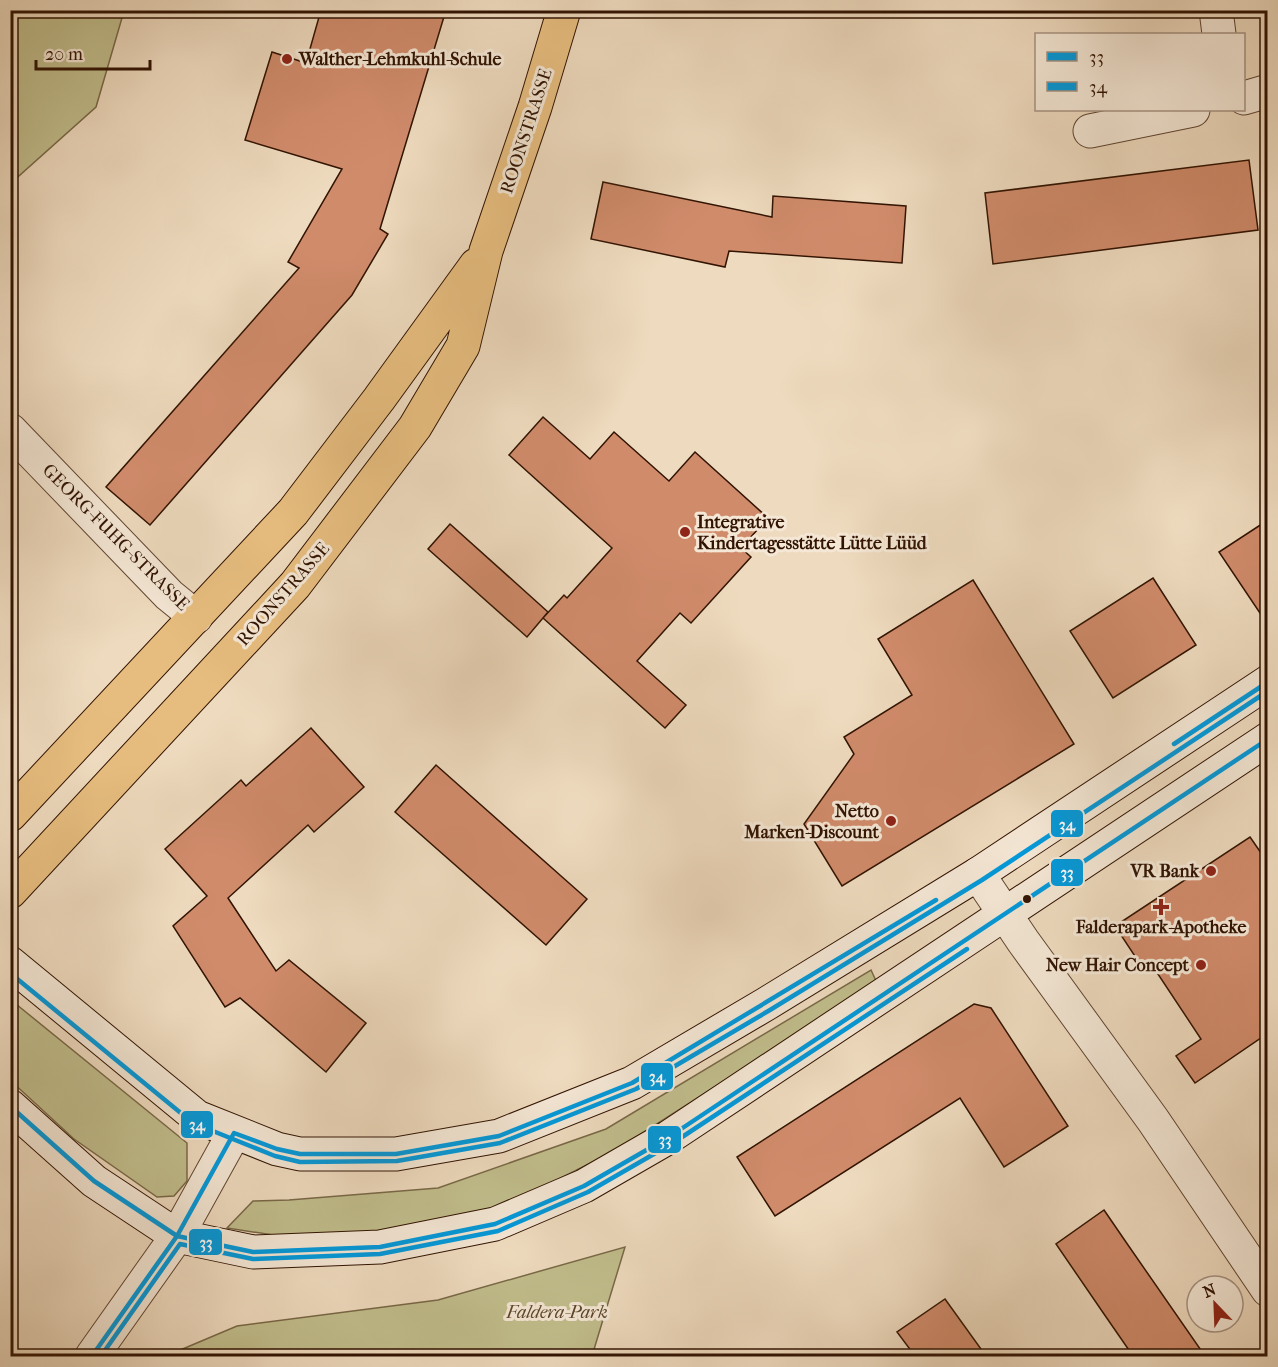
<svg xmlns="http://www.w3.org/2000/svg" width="1278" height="1367" font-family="'IM FELL French Canon',serif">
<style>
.green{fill:#c1bd8c;stroke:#796847;stroke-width:1.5}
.building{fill:#d08b6b;stroke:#311302;stroke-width:1.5}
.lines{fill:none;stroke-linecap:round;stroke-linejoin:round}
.street-casing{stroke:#604531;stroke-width:35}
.secondary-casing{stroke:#311302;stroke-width:35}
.primary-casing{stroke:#311302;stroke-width:35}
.street{stroke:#f4e7d5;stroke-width:33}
.secondary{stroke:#f4e7d5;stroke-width:33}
.primary{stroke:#e7bd7f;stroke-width:33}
.bus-1-casing{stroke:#f4e7d5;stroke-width:9}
.bus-2-casing{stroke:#f4e7d5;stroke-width:9}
.bus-1{stroke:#0299db;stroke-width:4.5}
.bus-2{stroke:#0299db;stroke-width:4.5}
.poi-dot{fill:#8f2418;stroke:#f4e7d5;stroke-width:2}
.bus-dot{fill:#311302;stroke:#f4e7d5;stroke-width:2}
.labels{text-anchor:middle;stroke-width:6;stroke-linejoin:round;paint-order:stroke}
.poi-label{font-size:18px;font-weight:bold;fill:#311302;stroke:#f4e7d5;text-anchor:end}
.street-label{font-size:18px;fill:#311302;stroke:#f4e7d5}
.park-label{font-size:18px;font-style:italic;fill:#5c462b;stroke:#f4e7d5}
.line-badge{stroke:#f4e7d5;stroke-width:2}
.badge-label{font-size:16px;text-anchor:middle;font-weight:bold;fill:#fff}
</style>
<rect width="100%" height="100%" fill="#eedabe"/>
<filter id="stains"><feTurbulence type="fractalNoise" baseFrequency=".00333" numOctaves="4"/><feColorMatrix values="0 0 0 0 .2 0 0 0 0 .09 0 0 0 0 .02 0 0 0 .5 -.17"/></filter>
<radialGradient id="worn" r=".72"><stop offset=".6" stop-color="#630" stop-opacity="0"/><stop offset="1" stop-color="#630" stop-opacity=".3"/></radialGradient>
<path class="green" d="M 11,10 L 124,11 L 96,107 L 11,183 Z
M 871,970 L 877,983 L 613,1152 L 508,1204 L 400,1230 L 293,1238 L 227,1228 L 253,1201 L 289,1200 L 438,1188 L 606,1129 Z
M 11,1000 L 187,1143 L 187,1181 L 174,1196 L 157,1197 L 74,1139 L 11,1081 Z
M 625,1247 L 592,1356 L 166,1356 L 237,1326 L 438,1300 Z"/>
<path class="building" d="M 321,10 L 446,10 L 380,229 L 388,234 L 352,295 L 150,525 L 106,487 L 299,268 L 288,262 L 342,169 L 245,140 L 272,52 L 306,63 Z
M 1249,160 L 1258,230 L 993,264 L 985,193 Z
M 603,182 L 772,217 L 773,196 L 906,206 L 902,263 L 729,251 L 725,267 L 591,239 Z
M 543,417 L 590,459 L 614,432 L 669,481 L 695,452 L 768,518 L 741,548 L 751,557 L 691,623 L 680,613 L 637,661 L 686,705 L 665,728 L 543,618 L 564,595 L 567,598 L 612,548 L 509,455 Z
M 1268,520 L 1268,625 L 1219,552 Z
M 450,524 L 548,612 L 527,637 L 428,549 Z
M 1153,578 L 1196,645 L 1113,698 L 1070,631 Z
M 973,580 L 1074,744 L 842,886 L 804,824 L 854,754 L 844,737 L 912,695 L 878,639 Z
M 311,728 L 364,787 L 314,832 L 308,825 L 228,898 L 276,971 L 289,960 L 366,1023 L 326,1072 L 240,998 L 225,1007 L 173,926 L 207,896 L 165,849 L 241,780 L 246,786 Z
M 436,765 L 587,899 L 546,945 L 395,812 Z
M 1250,837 L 1268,863 L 1268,1033 L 1195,1083 L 1176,1056 L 1201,1039 L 1154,968 L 1146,973 L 1115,926 Z
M 974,1004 L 991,1008 L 1068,1126 L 1004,1167 L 960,1098 L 775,1216 L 737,1157 Z
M 1104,1210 L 1128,1245 L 1205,1356 L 1133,1356 L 1104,1314 L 1056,1244 Z
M 945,1299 L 986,1356 L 915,1356 L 897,1332 Z"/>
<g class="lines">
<defs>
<path id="street" d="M 1216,10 L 1219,34
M 1244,98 L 1268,91
M 1090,131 L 1193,110
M 10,430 L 169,595 L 196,617
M 978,874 L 1023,941 L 1153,1120 L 1268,1290
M 92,1356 L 177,1236 L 234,1133"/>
<path id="secondary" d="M 10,963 L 197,1117 L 277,1149 L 300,1154 L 396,1154 L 499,1136 L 632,1083 L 766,1004 L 978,874 L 1268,682
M 10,1106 L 94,1181 L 177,1236 L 253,1252 L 380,1247 L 495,1224 L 584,1186 L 669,1137 L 1268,739"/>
<path id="primary" d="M 10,815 L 293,512 L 379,399 L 476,265
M 10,892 L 295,585 L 415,427 L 463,346 L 486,251 L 535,107 L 564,10"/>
</defs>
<use href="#street" class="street-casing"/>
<use href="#secondary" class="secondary-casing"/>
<use href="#primary" class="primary-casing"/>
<use href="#street" class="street"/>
<use href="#secondary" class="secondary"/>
<use href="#primary" class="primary"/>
<defs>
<path id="bus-1" d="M 1174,744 L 1268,682
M 10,1106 L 94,1181 L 177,1236 L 253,1252 L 380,1247 L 495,1224 L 584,1186 L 669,1137 L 1268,739
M 92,1356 L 177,1236 L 234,1133 L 277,1149 L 300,1154 L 396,1154 L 499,1136 L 632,1083 L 936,900"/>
<path id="bus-2" d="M 10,973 L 193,1123 L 275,1156 L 300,1162 L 397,1161 L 500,1143 L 636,1089 L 770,1010 L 982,880 L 1268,691
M 101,1356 L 180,1244 L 253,1259 L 380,1254 L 498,1231 L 588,1192 L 673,1143 L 967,949"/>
</defs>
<use href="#bus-1" class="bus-1-casing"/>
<use href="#bus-2" class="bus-2-casing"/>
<use href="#bus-1" class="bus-1"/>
<use href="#bus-2" class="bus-2"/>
</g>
<g class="poi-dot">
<circle cx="287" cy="59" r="6"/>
<circle cx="685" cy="532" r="6"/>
<circle cx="891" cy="821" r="6"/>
<circle cx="1211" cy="871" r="6"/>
<path d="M1158 898h6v6h6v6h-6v6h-6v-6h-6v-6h6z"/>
<circle cx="1201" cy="965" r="6"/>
</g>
<circle class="bus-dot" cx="1027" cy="899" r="5"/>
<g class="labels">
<g class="poi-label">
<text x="299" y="65" text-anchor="start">Walther-Lehmkuhl-Schule</text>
<text x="697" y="528" text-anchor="start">Integrative<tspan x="697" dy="21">Kindertagesstätte Lütte Lüüd</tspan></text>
<text x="879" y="817">Netto<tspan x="879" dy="21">Marken-Discount</tspan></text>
<text x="1199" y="877">VR Bank</text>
<text x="1161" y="933" text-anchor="middle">Falderapark-Apotheke</text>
<text x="1189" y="971">New Hair Concept</text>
</g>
<g class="street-label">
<text transform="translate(526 131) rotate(-72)" y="6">ROONSTRASSE</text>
<text transform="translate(116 537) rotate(45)" y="6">GEORG-FUHG-STRASSE</text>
<text transform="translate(283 594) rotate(-49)" y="6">ROONSTRASSE</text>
</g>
<g class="park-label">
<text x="557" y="1318">Faldera-Park</text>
</g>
</g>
<g class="line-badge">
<rect x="1050" y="809" width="34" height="29" rx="6" fill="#0299db"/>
<rect x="1050" y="858" width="34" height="29" rx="6" fill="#0299db"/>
<rect x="640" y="1062" width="34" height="29" rx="6" fill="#0299db"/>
<rect x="180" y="1110" width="34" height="29" rx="6" fill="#0299db"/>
<rect x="647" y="1125" width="35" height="29" rx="6" fill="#0299db"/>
<rect x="188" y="1228" width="35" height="28" rx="6" fill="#0299db"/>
</g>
<g class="badge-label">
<text x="1067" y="830">34</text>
<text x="1067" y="878">33</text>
<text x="657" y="1082">34</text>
<text x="197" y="1130">34</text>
<text x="665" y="1145">33</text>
<text x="206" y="1248">33</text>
</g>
<rect width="1278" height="1367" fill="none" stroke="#eedabe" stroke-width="36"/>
<rect x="12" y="12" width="1254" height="1343" fill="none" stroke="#311302" stroke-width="3"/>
<rect x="18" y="18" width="1242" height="1331" fill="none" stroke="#311302" stroke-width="1.5"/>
<rect x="1035" y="33" width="210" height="78" fill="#f4e7d5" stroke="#a69281" stroke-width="1.5"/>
<rect x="1047" y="52" width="30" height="9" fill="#0299db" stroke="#a69281" stroke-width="1.5"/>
<text x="1089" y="63" font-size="18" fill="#311302">33</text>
<rect x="1047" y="82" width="30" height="9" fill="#0299db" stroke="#a69281" stroke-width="1.5"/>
<text x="1089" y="93" font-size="18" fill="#311302">34</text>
<g transform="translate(1215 1304) rotate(337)"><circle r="28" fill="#f4e7d5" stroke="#a69281" stroke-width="1.5"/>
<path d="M0-4.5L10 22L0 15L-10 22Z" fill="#8f2418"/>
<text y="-9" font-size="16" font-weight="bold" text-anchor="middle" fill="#311302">N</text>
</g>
<path d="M36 60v9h114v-9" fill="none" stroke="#311302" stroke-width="3"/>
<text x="45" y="60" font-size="18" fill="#311302" stroke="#f4e7d5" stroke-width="4.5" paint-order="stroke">20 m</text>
<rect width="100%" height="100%" filter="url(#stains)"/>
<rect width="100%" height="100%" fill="url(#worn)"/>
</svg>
